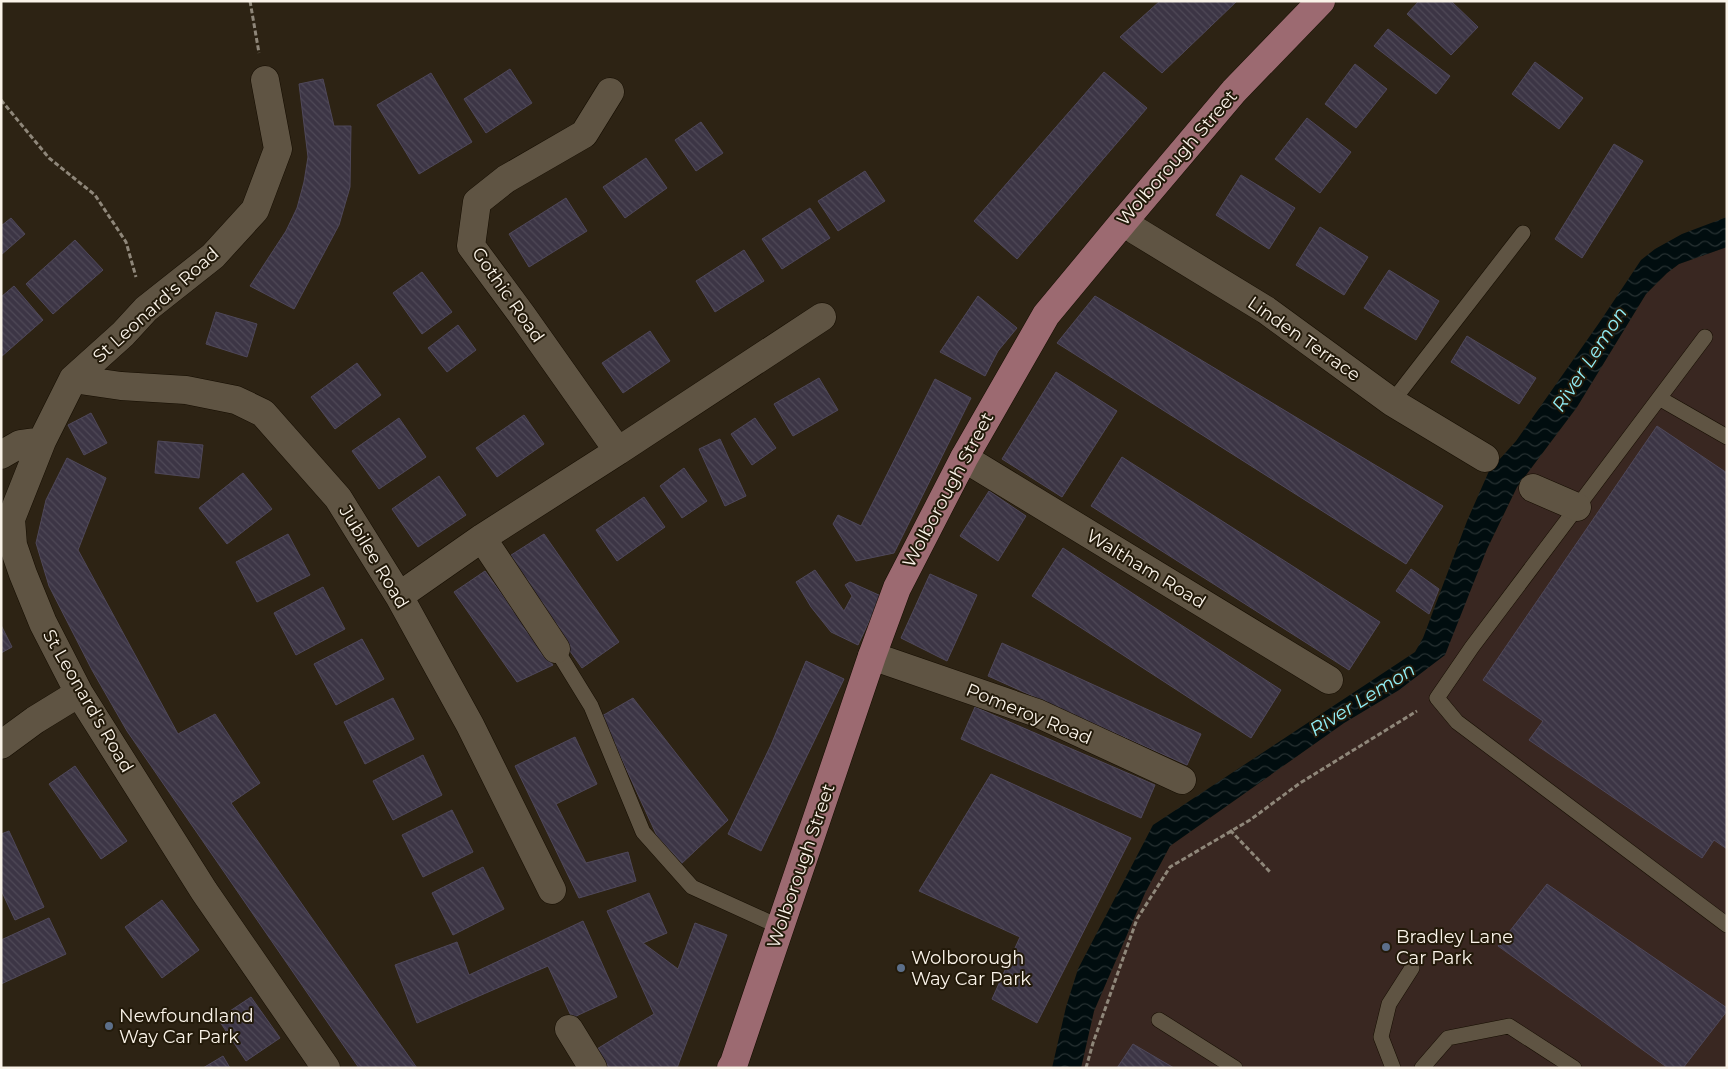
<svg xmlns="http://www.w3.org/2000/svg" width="1728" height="1069" font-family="Montserrat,sans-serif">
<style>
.industrial{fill:#392721}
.water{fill:url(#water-waves)}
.building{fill:url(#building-back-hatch);stroke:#4f485a}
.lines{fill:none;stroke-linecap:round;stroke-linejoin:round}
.service-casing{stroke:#150d01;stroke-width:16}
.minor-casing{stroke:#150d01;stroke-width:29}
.primary-casing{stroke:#150d01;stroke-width:29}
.path{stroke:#8f877a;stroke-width:3;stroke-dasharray:5 2.5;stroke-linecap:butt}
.service{stroke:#5f5443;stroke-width:15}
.minor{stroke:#5f5443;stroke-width:28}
.primary{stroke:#9c6a71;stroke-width:28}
.service-dot{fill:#5c6f8a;stroke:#231a0a;stroke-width:2}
.labels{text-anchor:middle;stroke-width:4;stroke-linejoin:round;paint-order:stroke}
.street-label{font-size:18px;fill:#faf3e9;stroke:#231a0a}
.poi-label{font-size:18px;fill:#faf3e9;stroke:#231a0a;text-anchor:start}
.water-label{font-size:19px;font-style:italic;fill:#91eef6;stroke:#231a0a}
</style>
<defs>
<pattern id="water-waves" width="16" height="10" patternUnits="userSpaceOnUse" patternTransform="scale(1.25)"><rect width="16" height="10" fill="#010d0f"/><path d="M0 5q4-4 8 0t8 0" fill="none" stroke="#273132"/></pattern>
<pattern id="building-back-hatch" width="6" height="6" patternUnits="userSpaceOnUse" patternTransform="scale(1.25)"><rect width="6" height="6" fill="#3c3545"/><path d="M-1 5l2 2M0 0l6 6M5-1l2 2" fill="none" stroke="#4f4957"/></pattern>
</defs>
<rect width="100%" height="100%" fill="#2d2314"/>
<path class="industrial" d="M 1727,247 L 1727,1068 L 1081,1068 L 1094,1011 L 1145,893 L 1170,846 L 1344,723 L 1399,690 L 1487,549 L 1517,487 L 1577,407 L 1646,294 L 1667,273 L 1679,264 Z"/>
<path class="water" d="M 1727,217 L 1727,247 L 1679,264 L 1667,273 L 1646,294 L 1577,407 L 1517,487 L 1487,549 L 1445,655 L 1399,690 L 1344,723 L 1170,846 L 1145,893 L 1094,1011 L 1081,1068 L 1052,1068 L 1066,1007 L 1078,969 L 1153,825 L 1415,652 L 1423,638 L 1467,521 L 1489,471 L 1516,441 L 1599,323 L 1641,260 L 1655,249 L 1682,234 Z"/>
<path class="building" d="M 1160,1 L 1237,1 L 1162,73 L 1120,37 Z
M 1419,1 L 1451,1 L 1478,27 L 1451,55 L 1407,14 Z
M 1388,29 L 1450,76 L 1436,94 L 1374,46 Z
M 1535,62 L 1583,98 L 1559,129 L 1512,94 Z
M 1355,64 L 1387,89 L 1356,128 L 1325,104 Z
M 510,69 L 532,103 L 486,133 L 464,99 Z
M 1104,72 L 1147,108 L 1017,259 L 974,221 Z
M 431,73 L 472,142 L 419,174 L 377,105 Z
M 323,79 L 334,126 L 351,126 L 350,187 L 339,225 L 294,309 L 250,286 L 286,231 L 297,208 L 304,182 L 308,157 L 299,84 Z
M 1307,118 L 1351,152 L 1320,193 L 1275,159 Z
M 701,122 L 723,153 L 696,171 L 675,140 Z
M 1614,144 L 1643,161 L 1582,258 L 1555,239 Z
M 646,158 L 667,188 L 625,218 L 603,187 Z
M 865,171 L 885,201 L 838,231 L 818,201 Z
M 1241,175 L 1295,208 L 1269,249 L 1216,215 Z
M 566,198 L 587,231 L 529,267 L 509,234 Z
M 810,208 L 830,238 L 782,269 L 762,239 Z
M 11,218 L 25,234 L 1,255 L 1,226 Z
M 1320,227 L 1368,257 L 1344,295 L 1296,265 Z
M 75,240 L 103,270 L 53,314 L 26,284 Z
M 744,250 L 764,281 L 715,312 L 696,281 Z
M 1389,270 L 1439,301 L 1416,340 L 1364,308 Z
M 422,272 L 452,312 L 422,334 L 393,293 Z
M 14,286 L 43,320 L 1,357 L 1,297 Z
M 978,296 L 1017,328 L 998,351 L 985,376 L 940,352 Z
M 1095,296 L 1443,506 L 1406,564 L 1057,343 Z
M 216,312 L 257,324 L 247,357 L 206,344 Z
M 458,325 L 476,350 L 447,372 L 428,348 Z
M 650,331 L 670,361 L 623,393 L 602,363 Z
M 1467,336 L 1536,378 L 1519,404 L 1451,362 Z
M 357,363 L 381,395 L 335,429 L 311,397 Z
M 1056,372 L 1117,411 L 1062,497 L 1002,459 Z
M 819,378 L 838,410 L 793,436 L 774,404 Z
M 935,379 L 971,398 L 894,553 L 856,561 L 833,524 L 838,515 L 861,526 Z
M 91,413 L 107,443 L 84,455 L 68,425 Z
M 524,415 L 544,444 L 497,477 L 476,448 Z
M 399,418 L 426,457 L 379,489 L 352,451 Z
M 755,418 L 776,448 L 752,465 L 731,434 Z
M 1657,426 L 1727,473 L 1727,849 L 1714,840 L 1702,858 L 1529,740 L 1543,721 L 1483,680 Z
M 720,439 L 746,496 L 725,506 L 699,449 Z
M 158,441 L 203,445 L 199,478 L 155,473 Z
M 1122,457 L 1380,622 L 1349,670 L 1091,506 Z
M 67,458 L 106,478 L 78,550 L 178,734 L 215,714 L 260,783 L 231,803 L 417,1068 L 359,1068 L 127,731 L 92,670 L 49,586 L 36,543 L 46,500 Z
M 684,468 L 707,501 L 682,518 L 660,486 Z
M 243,473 L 272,509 L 227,544 L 199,508 Z
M 439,476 L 466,515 L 418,547 L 392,509 Z
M 989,491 L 1026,516 L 998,561 L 960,536 Z
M 644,497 L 665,527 L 617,561 L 596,530 Z
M 288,534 L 310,575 L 257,602 L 236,562 Z
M 544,534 L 619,642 L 582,668 L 505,559 Z
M 1063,548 L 1281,690 L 1251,738 L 1032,596 Z
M 1411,569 L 1439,589 L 1429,614 L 1396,591 Z
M 815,570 L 844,611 L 852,596 L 845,585 L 850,582 L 881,596 L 858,645 L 831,632 L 811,607 L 796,582 Z
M 485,571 L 553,665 L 517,682 L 454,592 Z
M 930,574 L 977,595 L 947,661 L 901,638 Z
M 323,587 L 345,629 L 296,655 L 274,613 Z
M 1,625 L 12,647 L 1,653 Z
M 362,639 L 384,679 L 336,705 L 314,664 Z
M 1002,643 L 1201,734 L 1187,765 L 988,676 Z
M 806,661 L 844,679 L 761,851 L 728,834 L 771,745 Z
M 393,698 L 414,739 L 365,764 L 344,722 Z
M 633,698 L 728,820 L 680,865 L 657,836 L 602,716 Z
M 975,707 L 1155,785 L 1141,818 L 961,739 Z
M 575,737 L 597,784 L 556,804 L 586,863 L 628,852 L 636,881 L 579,898 L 515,766 Z
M 423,755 L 442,795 L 393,820 L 373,781 Z
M 75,766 L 127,841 L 101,859 L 49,784 Z
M 991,774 L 1131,838 L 1037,1023 L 992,999 L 1020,937 L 919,891 Z
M 452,810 L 473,852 L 423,877 L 402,835 Z
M 9,831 L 44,907 L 15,920 L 1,890 L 1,834 Z
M 483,867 L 504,909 L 453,935 L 432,893 Z
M 1547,884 L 1727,1008 L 1727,1011 L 1683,1068 L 1668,1068 L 1498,946 Z
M 649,893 L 667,933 L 643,943 L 678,969 L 695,923 L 727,935 L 677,1068 L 602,1068 L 592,1052 L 654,1014 L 607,911 Z
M 162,900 L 199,950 L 162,978 L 125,927 Z
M 49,918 L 66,954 L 1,984 L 1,940 Z
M 583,921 L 617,997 L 572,1018 L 548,966 L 417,1023 L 395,965 L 457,942 L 469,975 Z
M 251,997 L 280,1038 L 246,1061 L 218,1019 Z
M 1133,1044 L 1174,1068 L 1117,1068 Z
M 223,1056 L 230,1068 L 203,1068 Z"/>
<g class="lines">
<defs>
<path id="service" d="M 1705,337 L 1472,647 L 1437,698 L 1457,722 L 1727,925
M 1659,398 L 1727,437
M 1392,402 L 1523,233
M 556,649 L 591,706 L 643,832 L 692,887 L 780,927
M 1159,1020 L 1235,1068
M 1393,1068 L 1381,1037 L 1389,1004 L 1412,968
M 1422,1068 L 1448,1038 L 1509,1026 L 1574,1068"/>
<path id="minor" d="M 265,80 L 278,149 L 255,210 L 213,256 L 146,309 L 123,334 L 73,379 L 42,441 L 11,519 L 13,545 L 23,574 L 43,623 L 79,693 L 204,891 L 326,1068
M 1124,221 L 1135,230 L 1266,310 L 1392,402 L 1485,458
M 73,379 L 121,386 L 186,390 L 236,400 L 263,413 L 338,498 L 399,596 L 470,725 L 552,890
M 618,451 L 822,317
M 1,455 L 20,444 L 42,441
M 964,458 L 1329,680
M 1533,488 L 1577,507
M 482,538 L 556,649
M 399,596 L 482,538 L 618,451 L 522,315 L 471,246 L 477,202 L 506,179 L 584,134 L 610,92
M 872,656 L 1037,713 L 1182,780
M 1,745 L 35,720 L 79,693
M 569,1029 L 593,1068"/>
<path id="primary" d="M 731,1068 L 734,1063 L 872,656 L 897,588 L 964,458 L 1046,315 L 1124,221 L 1234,91 L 1321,1"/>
</defs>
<use href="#service" class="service-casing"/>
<use href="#minor" class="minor-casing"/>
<use href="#primary" class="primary-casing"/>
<path class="path" d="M 250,1 L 259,53
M 1,100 L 49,158 L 95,195 L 126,242 L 136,277
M 1230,830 L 1271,873
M 1086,1068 L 1093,1043 L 1137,919 L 1170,867 L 1250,820 L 1300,783 L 1417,711"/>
<use href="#service" class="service"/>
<use href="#minor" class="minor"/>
<use href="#primary" class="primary"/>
</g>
<g class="service-dot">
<circle cx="1386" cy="947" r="5"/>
<circle cx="901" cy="968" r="5"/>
<circle cx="109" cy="1026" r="5"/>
</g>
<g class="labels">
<g class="street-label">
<text transform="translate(1177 158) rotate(-49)" y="6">Wolborough Street</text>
<text transform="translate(508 295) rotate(55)" y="6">Gothic Road</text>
<text transform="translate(156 305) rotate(-42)" y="6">St Leonard's Road</text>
<text transform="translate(1304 339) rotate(35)" y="6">Linden Terrace</text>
<text transform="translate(948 490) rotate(-62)" y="6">Wolborough Street</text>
<text transform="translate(374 557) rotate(59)" y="6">Jubilee Road</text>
<text transform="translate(1146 569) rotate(31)" y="6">Waltham Road</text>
<text transform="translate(88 701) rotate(60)" y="6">St Leonard's Road</text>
<text transform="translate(1029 714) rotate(22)" y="6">Pomeroy Road</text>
<text transform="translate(801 866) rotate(-71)" y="6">Wolborough Street</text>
</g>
<g class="poi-label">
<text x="1396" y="943">Bradley Lane<tspan x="1396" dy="21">Car Park</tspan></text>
<text x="911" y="964">Wolborough<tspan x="911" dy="21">Way Car Park</tspan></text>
<text x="119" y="1022">Newfoundland<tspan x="119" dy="21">Way Car Park</tspan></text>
</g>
<g class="water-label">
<text transform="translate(1589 359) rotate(-57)" y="7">River Lemon</text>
<text transform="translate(1362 699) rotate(-32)" y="7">River Lemon</text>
</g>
</g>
<rect width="1728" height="1069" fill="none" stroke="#faf3e9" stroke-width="5"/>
</svg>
